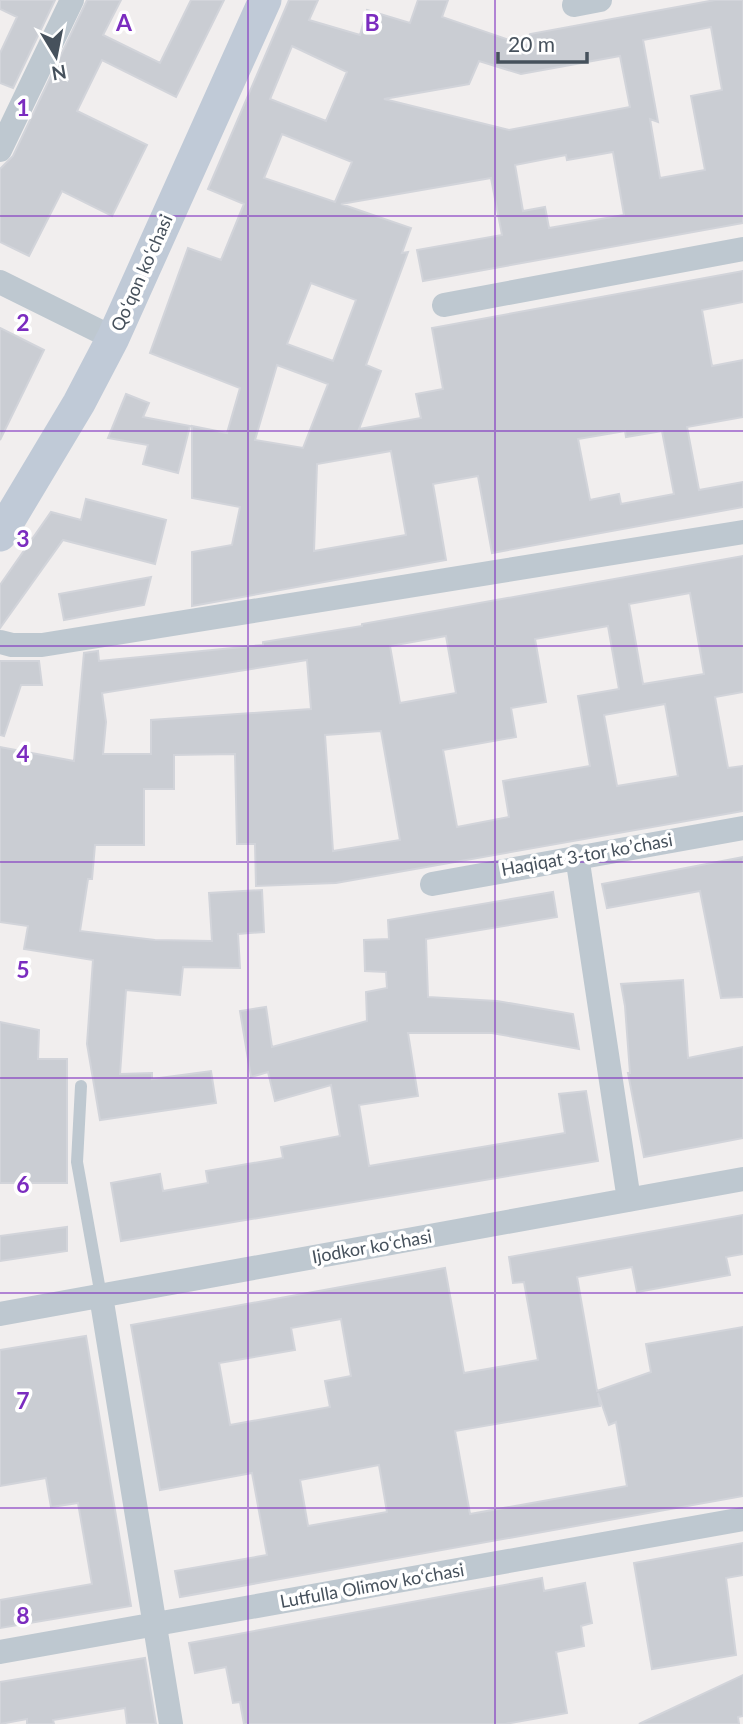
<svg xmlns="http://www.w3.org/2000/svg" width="743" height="1724" font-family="Lato,sans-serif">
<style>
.building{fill:#cacdd3;stroke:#d2d4da;stroke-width:2;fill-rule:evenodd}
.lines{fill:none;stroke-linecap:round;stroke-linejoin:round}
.service{stroke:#bec8d0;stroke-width:12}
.minor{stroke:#bec8d0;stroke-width:24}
.secondary{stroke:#c0cad7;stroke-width:33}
.grid{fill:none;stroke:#7b2cbf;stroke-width:2;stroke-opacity:0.55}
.labels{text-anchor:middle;stroke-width:7;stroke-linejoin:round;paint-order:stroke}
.street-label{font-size:18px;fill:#46515c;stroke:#fff}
.grid-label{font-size:23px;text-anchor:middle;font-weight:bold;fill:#7b2cbf;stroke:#fff;stroke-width:7;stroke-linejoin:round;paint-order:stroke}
</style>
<rect width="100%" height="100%" fill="#f1eeee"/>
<path class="building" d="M 0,0 L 55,0 L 13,88 L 0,83 L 0,53 L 17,17 L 0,9 Z
M 87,0 L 121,0 L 103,35 L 160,63 L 191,0 L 224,0 L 176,97 L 102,60 L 77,111 L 147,145 L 112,216 L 62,191 L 29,256 L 0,242 L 0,169 L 13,156 Z
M 289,0 L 318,0 L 309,20 L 360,35 L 367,10 L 410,23 L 418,0 L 448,0 L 442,17 L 527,46 L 530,34 L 715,0 L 743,0 L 743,223 L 423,281 L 417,250 L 502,235 L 491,178 L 341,204 L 411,228 L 402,253 L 408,252 L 366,365 L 381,371 L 359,429 L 421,418 L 416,394 L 443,389 L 432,328 L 743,271 L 743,302 L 702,310 L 712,366 L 743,360 L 743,417 L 687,427 L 699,490 L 743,482 L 743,507 L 492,553 L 478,476 L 433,484 L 446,560 L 192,606 L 192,552 L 232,545 L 240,507 L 192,498 L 192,426 L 227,433 L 240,388 L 150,353 L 188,248 L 221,260 L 244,204 L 208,189 ZM 711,27 L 722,90 L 691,96 L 705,170 L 660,178 L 650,119 L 658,122 L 643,40 ZM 292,46 L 347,72 L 326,121 L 270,99 ZM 620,56 L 630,107 L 509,130 L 384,99 L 469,84 L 479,61 L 521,74 ZM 282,134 L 352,162 L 335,202 L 264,178 ZM 613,152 L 624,215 L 549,228 L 545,207 L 523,211 L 515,165 L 566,155 L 567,160 ZM 311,283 L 356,300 L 333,361 L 287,344 ZM 277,365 L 328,384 L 303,448 L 255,440 ZM 625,431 L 626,437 L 662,431 L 674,494 L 621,504 L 619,494 L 590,500 L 578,439 ZM 391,451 L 406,535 L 314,551 L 317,464 Z
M 0,328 L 44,350 L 0,440 Z
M 126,394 L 149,403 L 143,417 L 190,426 L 178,473 L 143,464 L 148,445 L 108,438 Z
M 86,499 L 166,520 L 155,564 L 63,540 L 0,628 L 0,585 L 51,512 L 81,520 Z
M 743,556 L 743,692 L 715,697 L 728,768 L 743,766 L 743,811 L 336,883 L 256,886 L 255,844 L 237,844 L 235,754 L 174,755 L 174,789 L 144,789 L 144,845 L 95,845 L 92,879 L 88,879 L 80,931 L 155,940 L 212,941 L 209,893 L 262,890 L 264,932 L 238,934 L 240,968 L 183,967 L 180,995 L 126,990 L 120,1074 L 152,1073 L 152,1079 L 211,1071 L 216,1103 L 100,1120 L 87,1044 L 93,960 L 24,949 L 28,926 L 0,922 L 0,747 L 74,761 L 84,653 L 98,651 L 99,661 L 263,645 L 263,642 L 362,626 L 362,624 ZM 690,593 L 704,674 L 643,684 L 629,604 ZM 608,626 L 619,689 L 578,696 L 590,766 L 503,781 L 509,817 L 457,827 L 443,750 L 516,737 L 511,708 L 546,702 L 535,639 ZM 446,636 L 456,693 L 400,703 L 390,646 ZM 307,660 L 311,709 L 151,720 L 151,754 L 103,754 L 106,722 L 102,693 ZM 665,704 L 678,776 L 617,786 L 604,715 ZM 381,731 L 400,840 L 333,851 L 325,735 Z
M 151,577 L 144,605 L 64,620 L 59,594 Z
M 0,661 L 39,661 L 42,685 L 21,685 L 4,736 L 0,735 Z
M 743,857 L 743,997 L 721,998 L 700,891 L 607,908 L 602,884 Z
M 553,892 L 557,917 L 426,939 L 428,997 L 497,1001 L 573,1014 L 579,1049 L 492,1033 L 408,1033 L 418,1096 L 359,1105 L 369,1166 L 565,1133 L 559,1094 L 586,1091 L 598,1161 L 121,1241 L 111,1183 L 160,1174 L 163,1191 L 208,1183 L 206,1171 L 283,1158 L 281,1147 L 340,1136 L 331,1085 L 275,1101 L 268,1072 L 251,1077 L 240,1011 L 266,1007 L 272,1047 L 367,1021 L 366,992 L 387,988 L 386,972 L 365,971 L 364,940 L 389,939 L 388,920 Z
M 683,980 L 688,1058 L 743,1047 L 743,1138 L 644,1157 L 628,1073 L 630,1073 L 625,1006 L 621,984 Z
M 0,1022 L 39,1030 L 38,1059 L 67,1059 L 67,1183 L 0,1183 Z
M 743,1215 L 743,1254 L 726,1257 L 730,1275 L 637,1292 L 632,1267 L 577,1277 L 597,1391 L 651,1372 L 646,1344 L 743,1327 L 743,1496 L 180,1597 L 175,1571 L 267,1555 L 252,1473 L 160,1490 L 131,1325 L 445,1268 L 464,1373 L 538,1360 L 524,1282 L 513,1283 L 509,1257 ZM 341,1319 L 351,1376 L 325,1381 L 330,1407 L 230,1425 L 219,1363 L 295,1350 L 291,1328 ZM 598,1393 L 609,1425 L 616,1422 L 627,1486 L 470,1514 L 455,1431 L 600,1406 ZM 379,1465 L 387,1512 L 308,1526 L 300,1480 Z
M 67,1227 L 67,1251 L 0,1261 L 0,1236 Z
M 86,1336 L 131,1606 L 0,1628 L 0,1600 L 92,1584 L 78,1503 L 51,1507 L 46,1478 L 0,1486 L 0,1350 Z
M 743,1543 L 743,1575 L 726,1578 L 736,1655 L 652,1669 L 634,1563 Z
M 542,1578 L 544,1591 L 585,1583 L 592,1623 L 581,1626 L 584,1646 L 556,1652 L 567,1713 L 505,1724 L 244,1724 L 240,1702 L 233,1703 L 226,1667 L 195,1673 L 189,1643 Z
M 145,1658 L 156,1724 L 127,1724 L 125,1708 L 53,1720 L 54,1724 L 27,1724 L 27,1719 L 0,1724 L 0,1682 Z
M 743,1675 L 743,1716 L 738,1717 L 739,1724 L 639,1724 Z"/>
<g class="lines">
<path class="service" d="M 81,1086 L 77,1162 L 101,1296"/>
<path class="minor" d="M 574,5 L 600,0
M 0,150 L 72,0
M 0,282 L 113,338
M 444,305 L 743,249
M 0,642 L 12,645 L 42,645 L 743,532
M 577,856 L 629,1200
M 432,884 L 743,828
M 101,1296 L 171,1724
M 0,1314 L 743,1179
M 0,1652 L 743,1519"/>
<path class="secondary" d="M 0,535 L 79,403 L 113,338 L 265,0"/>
</g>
<path class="grid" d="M 248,0 L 248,1724M 495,0 L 495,1724M 0,216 L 743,216M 0,431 L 743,431M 0,646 L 743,646M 0,862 L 743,862M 0,1078 L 743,1078M 0,1293 L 743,1293M 0,1508 L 743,1508"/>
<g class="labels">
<g class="street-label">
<text transform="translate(142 273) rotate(-66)" y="6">Qoʻqon koʻchasi</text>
<text transform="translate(587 855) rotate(-10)" y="6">Haqiqat 3-tor koʼchasi</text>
<text transform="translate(372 1247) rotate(-10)" y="6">Ijodkor koʻchasi</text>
<text transform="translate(372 1586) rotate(-10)" y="6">Lutfulla Olimov koʻchasi</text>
</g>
</g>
<g class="grid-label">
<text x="124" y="31">A</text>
<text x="372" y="31">B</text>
<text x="23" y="116">1</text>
<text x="23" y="331">2</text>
<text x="23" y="547">3</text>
<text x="23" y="762">4</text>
<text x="23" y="978">5</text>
<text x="23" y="1193">6</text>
<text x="23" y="1409">7</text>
<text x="23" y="1624">8</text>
</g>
<g transform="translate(56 56) rotate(170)" stroke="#ffffff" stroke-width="5" paint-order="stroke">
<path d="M0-5L12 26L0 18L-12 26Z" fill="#46515c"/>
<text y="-10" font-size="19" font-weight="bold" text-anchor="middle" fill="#46515c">N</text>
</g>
<path d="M498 52v10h89v-10" fill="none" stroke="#46515c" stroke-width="3.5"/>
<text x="508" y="52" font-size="21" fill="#46515c" stroke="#ffffff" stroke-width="5" paint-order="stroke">20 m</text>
</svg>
